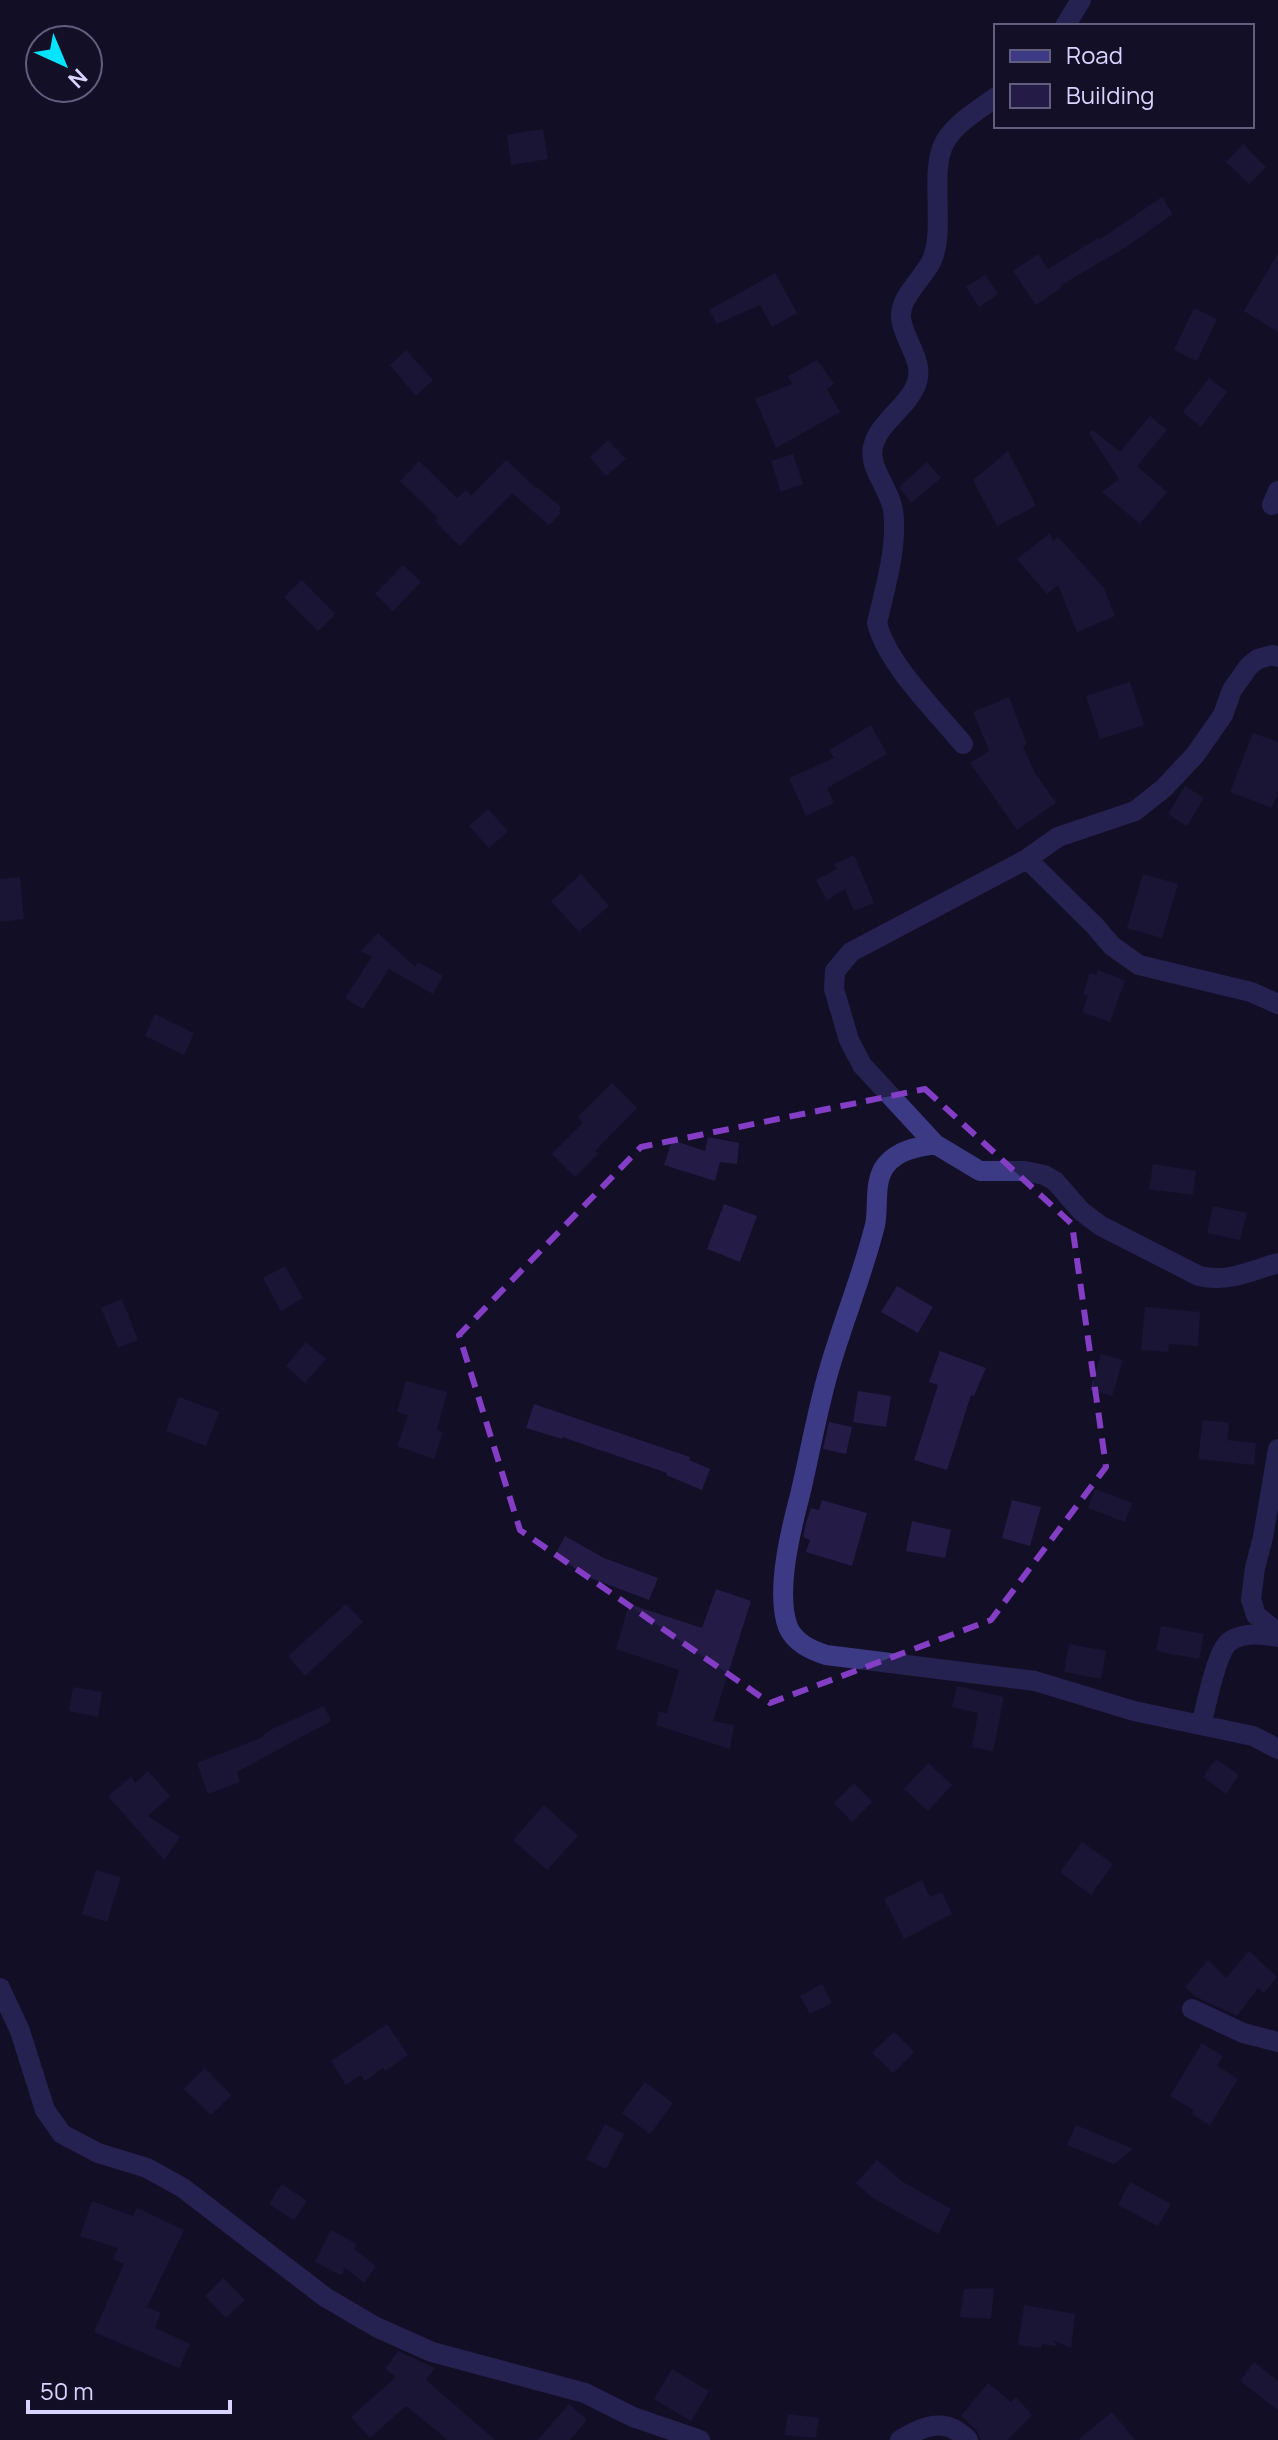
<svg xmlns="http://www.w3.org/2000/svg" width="1278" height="2440" font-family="Manrope,sans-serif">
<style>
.building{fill:#241b47}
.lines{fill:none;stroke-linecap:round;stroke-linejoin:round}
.street{stroke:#3d3a85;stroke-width:20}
.marked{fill:none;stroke:#843dc5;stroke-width:6;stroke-dasharray:16 10;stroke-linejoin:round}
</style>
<rect width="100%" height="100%" fill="#130f26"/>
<path class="building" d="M 543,129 L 548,159 L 511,165 L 507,135 Z
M 1243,144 L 1266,167 L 1249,184 L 1226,162 Z
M 1162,197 L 1173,214 L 1126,247 L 1060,286 L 1061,288 L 1036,305 L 1013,271 L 1038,254 L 1048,269 L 1098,238 L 1099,240 Z
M 1278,253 L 1278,332 L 1244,311 Z
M 775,273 L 797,313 L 772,327 L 760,305 L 717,324 L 709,310 Z
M 985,275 L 998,294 L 979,307 L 966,287 Z
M 1194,308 L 1217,319 L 1197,361 L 1174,350 Z
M 406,350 L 433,380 L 416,396 L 390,365 Z
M 817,360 L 834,384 L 827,389 L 840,412 L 776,448 L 755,399 L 792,384 L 788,376 Z
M 1209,378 L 1227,392 L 1201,427 L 1183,412 Z
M 1150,416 L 1167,430 L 1137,466 L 1167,492 L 1140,524 L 1102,492 L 1119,479 L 1089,433 L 1093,430 L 1120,452 Z
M 608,440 L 626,459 L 606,476 L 590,457 Z
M 1008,451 L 1036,506 L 997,526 L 973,480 Z
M 793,454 L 803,484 L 781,492 L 771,461 Z
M 506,460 L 536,488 L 537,487 L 561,507 L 559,511 L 561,513 L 549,525 L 512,493 L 460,546 L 435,521 L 438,518 L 400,481 L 419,461 L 457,498 L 466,490 L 471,496 Z
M 927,462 L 941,478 L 911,503 L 899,487 Z
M 1050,533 L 1053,541 L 1058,537 L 1104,588 L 1115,616 L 1077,632 L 1058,585 L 1047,594 L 1017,559 Z
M 403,565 L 421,582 L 393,611 L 375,594 Z
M 302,580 L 335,614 L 318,631 L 284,597 Z
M 1130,682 L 1144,725 L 1100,739 L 1086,696 Z
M 1009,697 L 1027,744 L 1023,746 L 1034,771 L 1056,803 L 1017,830 L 970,763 L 989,751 L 973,712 Z
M 871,725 L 887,754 L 827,788 L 834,803 L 806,816 L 789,778 L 834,758 L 829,750 Z
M 1253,733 L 1278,742 L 1278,793 L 1272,808 L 1230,792 Z
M 1185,786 L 1204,798 L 1187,826 L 1168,814 Z
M 488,809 L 508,831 L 489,848 L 469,826 Z
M 854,855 L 874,903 L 854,911 L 845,889 L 827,900 L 816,880 L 837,869 L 834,864 Z
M 581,874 L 609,906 L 579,932 L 551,901 Z
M 1143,874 L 1178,884 L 1162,938 L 1127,928 Z
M 20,877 L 24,919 L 0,922 L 0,879 Z
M 378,933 L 415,967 L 418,962 L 443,976 L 433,994 L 389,969 L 363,1009 L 345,998 L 372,957 L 361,951 Z
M 1098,970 L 1125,981 L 1110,1022 L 1082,1012 L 1088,996 L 1083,994 L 1090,973 L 1096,975 Z
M 155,1014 L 194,1033 L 184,1055 L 145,1036 Z
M 612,1083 L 637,1108 L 595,1151 L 598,1154 L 575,1177 L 552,1154 L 583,1123 L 578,1117 Z
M 708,1137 L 739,1143 L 737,1164 L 720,1162 L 715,1181 L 664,1165 L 672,1140 L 705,1151 Z
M 1153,1164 L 1196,1171 L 1193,1195 L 1149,1189 Z
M 724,1204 L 757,1216 L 740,1262 L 707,1249 Z
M 1213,1206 L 1247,1213 L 1240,1240 L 1207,1233 Z
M 285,1266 L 303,1298 L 281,1311 L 263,1278 Z
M 897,1286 L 933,1307 L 918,1333 L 881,1312 Z
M 122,1299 L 138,1340 L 118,1348 L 101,1308 Z
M 1145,1307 L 1200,1312 L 1198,1346 L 1169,1344 L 1168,1352 L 1141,1350 Z
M 306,1342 L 326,1359 L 305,1383 L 286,1366 Z
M 940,1351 L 986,1368 L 974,1396 L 971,1395 L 947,1470 L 914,1460 L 938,1385 L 929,1382 Z
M 1101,1354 L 1123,1360 L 1112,1396 L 1090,1390 Z
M 406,1381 L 447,1392 L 437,1430 L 443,1432 L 434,1459 L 397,1446 L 408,1415 L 397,1412 Z
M 858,1391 L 891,1396 L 886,1427 L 853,1422 Z
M 179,1397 L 219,1412 L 206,1446 L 166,1431 Z
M 534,1404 L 690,1457 L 689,1460 L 710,1469 L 702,1490 L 666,1475 L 667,1473 L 562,1437 L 562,1439 L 526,1428 Z
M 1203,1420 L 1229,1423 L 1227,1440 L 1256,1443 L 1254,1465 L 1198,1459 Z
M 829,1422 L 852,1427 L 846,1454 L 823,1449 Z
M 1095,1489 L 1132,1503 L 1125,1522 L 1088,1508 Z
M 822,1500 L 867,1513 L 852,1566 L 806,1552 L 810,1540 L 803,1537 L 806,1523 L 811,1508 L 819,1510 Z
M 1012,1500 L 1041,1507 L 1030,1546 L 1002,1538 Z
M 912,1521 L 951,1530 L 945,1558 L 906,1551 Z
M 565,1536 L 604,1558 L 658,1578 L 649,1600 L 593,1579 L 554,1557 Z
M 716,1589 L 751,1601 L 713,1721 L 734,1725 L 730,1749 L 656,1725 L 659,1712 L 667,1713 L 679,1670 L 616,1649 L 629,1604 L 702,1628 Z
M 346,1604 L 363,1622 L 305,1676 L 288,1656 Z
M 1161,1626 L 1204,1634 L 1199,1659 L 1156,1651 Z
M 1069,1644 L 1106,1651 L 1101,1679 L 1064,1672 Z
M 957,1686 L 1004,1697 L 993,1751 L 972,1747 L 978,1713 L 952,1707 Z
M 73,1687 L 102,1692 L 98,1717 L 69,1711 Z
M 324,1706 L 331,1721 L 237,1772 L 240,1782 L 208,1794 L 197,1763 L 263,1737 L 263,1735 L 274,1728 Z
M 1216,1759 L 1239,1775 L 1226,1794 L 1203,1777 Z
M 928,1763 L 952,1785 L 928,1811 L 904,1789 Z
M 148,1771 L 170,1796 L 148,1816 L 180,1837 L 164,1860 L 108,1796 L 131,1777 L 135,1783 Z
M 854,1783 L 872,1802 L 852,1822 L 834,1803 Z
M 544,1805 L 578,1836 L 547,1870 L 513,1840 Z
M 1082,1842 L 1113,1864 L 1091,1895 L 1060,1872 Z
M 96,1870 L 121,1877 L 107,1922 L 82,1914 Z
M 922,1880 L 930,1897 L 942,1892 L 952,1914 L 904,1939 L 884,1899 Z
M 1249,1951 L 1277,1977 L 1264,1993 L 1258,1988 L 1237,2016 L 1196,1997 L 1185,1987 L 1208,1960 L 1226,1978 Z
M 822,1984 L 832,2003 L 810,2014 L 800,1996 Z
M 387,2024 L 408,2055 L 385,2071 L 383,2068 L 365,2081 L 361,2075 L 346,2085 L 331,2061 Z
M 894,2032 L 914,2052 L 893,2073 L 872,2053 Z
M 1202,2043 L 1223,2056 L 1217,2066 L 1238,2079 L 1210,2125 L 1192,2114 L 1194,2110 L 1170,2096 Z
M 205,2068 L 231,2095 L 211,2115 L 184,2089 Z
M 645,2082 L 673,2103 L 650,2134 L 622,2113 Z
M 605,2124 L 624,2134 L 606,2169 L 586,2159 Z
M 1076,2125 L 1133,2149 L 1114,2164 L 1067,2145 Z
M 877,2160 L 903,2182 L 951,2209 L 938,2234 L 873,2198 L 856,2183 Z
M 1130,2182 L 1171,2204 L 1158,2226 L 1118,2205 Z
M 282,2184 L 307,2201 L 294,2220 L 269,2204 Z
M 92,2201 L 133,2216 L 137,2208 L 184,2230 L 147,2307 L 161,2313 L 155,2328 L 190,2344 L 179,2368 L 94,2332 L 124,2264 L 113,2259 L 118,2248 L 80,2236 Z
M 331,2230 L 357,2244 L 354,2249 L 376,2266 L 364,2283 L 345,2268 L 341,2275 L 315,2262 Z
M 223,2278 L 245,2300 L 226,2318 L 205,2296 Z
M 994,2288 L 991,2319 L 960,2317 L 964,2289 Z
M 1024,2305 L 1075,2314 L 1071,2348 L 1053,2340 L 1057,2346 L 1042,2344 L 1041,2348 L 1018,2345 Z
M 398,2351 L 435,2368 L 426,2380 L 495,2440 L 448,2440 L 406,2406 L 370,2438 L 351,2417 L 396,2377 L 385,2369 Z
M 1254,2362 L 1278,2381 L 1278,2410 L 1240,2381 Z
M 672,2369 L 709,2391 L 691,2421 L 654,2399 Z
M 988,2383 L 1011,2402 L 1016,2397 L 1032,2415 L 1007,2440 L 981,2440 L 977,2431 L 961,2416 Z
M 569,2404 L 587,2420 L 570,2440 L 538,2440 Z
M 1112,2412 L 1135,2440 L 1078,2440 Z
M 788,2414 L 819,2418 L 816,2438 L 785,2435 Z"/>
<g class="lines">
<path class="street" d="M 1065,26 L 1081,0
M 1272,505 L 1278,491
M 1278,657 L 1273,655 L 1258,659 L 1249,666 L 1232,690 L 1223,715 L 1195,755 L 1164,788 L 1135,811 L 1058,837 L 1027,859 L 851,952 L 835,971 L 834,989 L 849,1040 L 862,1065 L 935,1144 L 980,1171 L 1025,1171 L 1044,1175 L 1055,1181 L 1081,1211 L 1101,1226 L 1199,1276 C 1227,1283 1251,1271 1278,1263
M 963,744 C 936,711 887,664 877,623 C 885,588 898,546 893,510 C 890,489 868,468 873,447 C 879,421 909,407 917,382 C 924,360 903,339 901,318 C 899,297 924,278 932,260 C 946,228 928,168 946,140 C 957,122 979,110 996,97
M 1027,859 L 1095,926 L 1112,946 L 1139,965 L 1251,992 L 1278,1004
M 935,1144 C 917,1147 898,1150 886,1165 C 873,1181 879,1207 875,1225 C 863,1274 843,1321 829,1370 C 817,1411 810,1453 800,1495 C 791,1529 775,1592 788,1627 C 795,1643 811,1650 826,1655 L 1035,1681 L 1134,1711 L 1253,1736 L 1278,1749
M 1278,1449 L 1263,1537 L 1255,1568 L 1251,1599 L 1256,1615 L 1278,1633
M 1201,1725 C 1206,1707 1216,1652 1229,1642 C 1242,1632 1263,1634 1278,1637
M 0,1988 L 20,2031 L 45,2110 L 62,2134 L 98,2153 L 147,2168 L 183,2188 L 325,2297 L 376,2327 L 432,2352 L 585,2393 L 633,2417 L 700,2440
M 1192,2009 L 1243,2033 L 1278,2042
M 900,2440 C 925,2425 946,2417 968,2440"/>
</g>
<path d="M0 0H1278V2440H0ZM 925,1089 L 1072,1224 L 1106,1467 L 991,1620 L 770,1703 L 520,1530 L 459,1335 L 641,1147 Z" fill="#130f26" fill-opacity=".55" fill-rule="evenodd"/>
<path class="marked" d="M 925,1089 L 1072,1224 L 1106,1467 L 991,1620 L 770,1703 L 520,1530 L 459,1335 L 641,1147 Z"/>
<rect x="994" y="24" width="260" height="104" fill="#130f26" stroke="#625e7d" stroke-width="2"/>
<rect x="1010" y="50" width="40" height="12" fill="#3d3a85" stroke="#625e7d" stroke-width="2"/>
<text x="1066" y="64" font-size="24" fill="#d9d4ff">Road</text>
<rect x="1010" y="84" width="40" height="24" fill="#241b47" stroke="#625e7d" stroke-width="2"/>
<text x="1066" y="104" font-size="24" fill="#d9d4ff">Building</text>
<g transform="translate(64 64) rotate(136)"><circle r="38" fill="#130f26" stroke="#625e7d" stroke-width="2"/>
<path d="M0-6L14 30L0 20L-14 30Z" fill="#00e5ff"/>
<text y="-12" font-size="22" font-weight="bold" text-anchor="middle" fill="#d9d4ff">N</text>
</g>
<path d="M28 2400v12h202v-12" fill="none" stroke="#d9d4ff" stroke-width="4"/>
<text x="40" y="2400" font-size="24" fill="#d9d4ff" stroke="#130f26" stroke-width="6" paint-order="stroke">50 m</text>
</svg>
